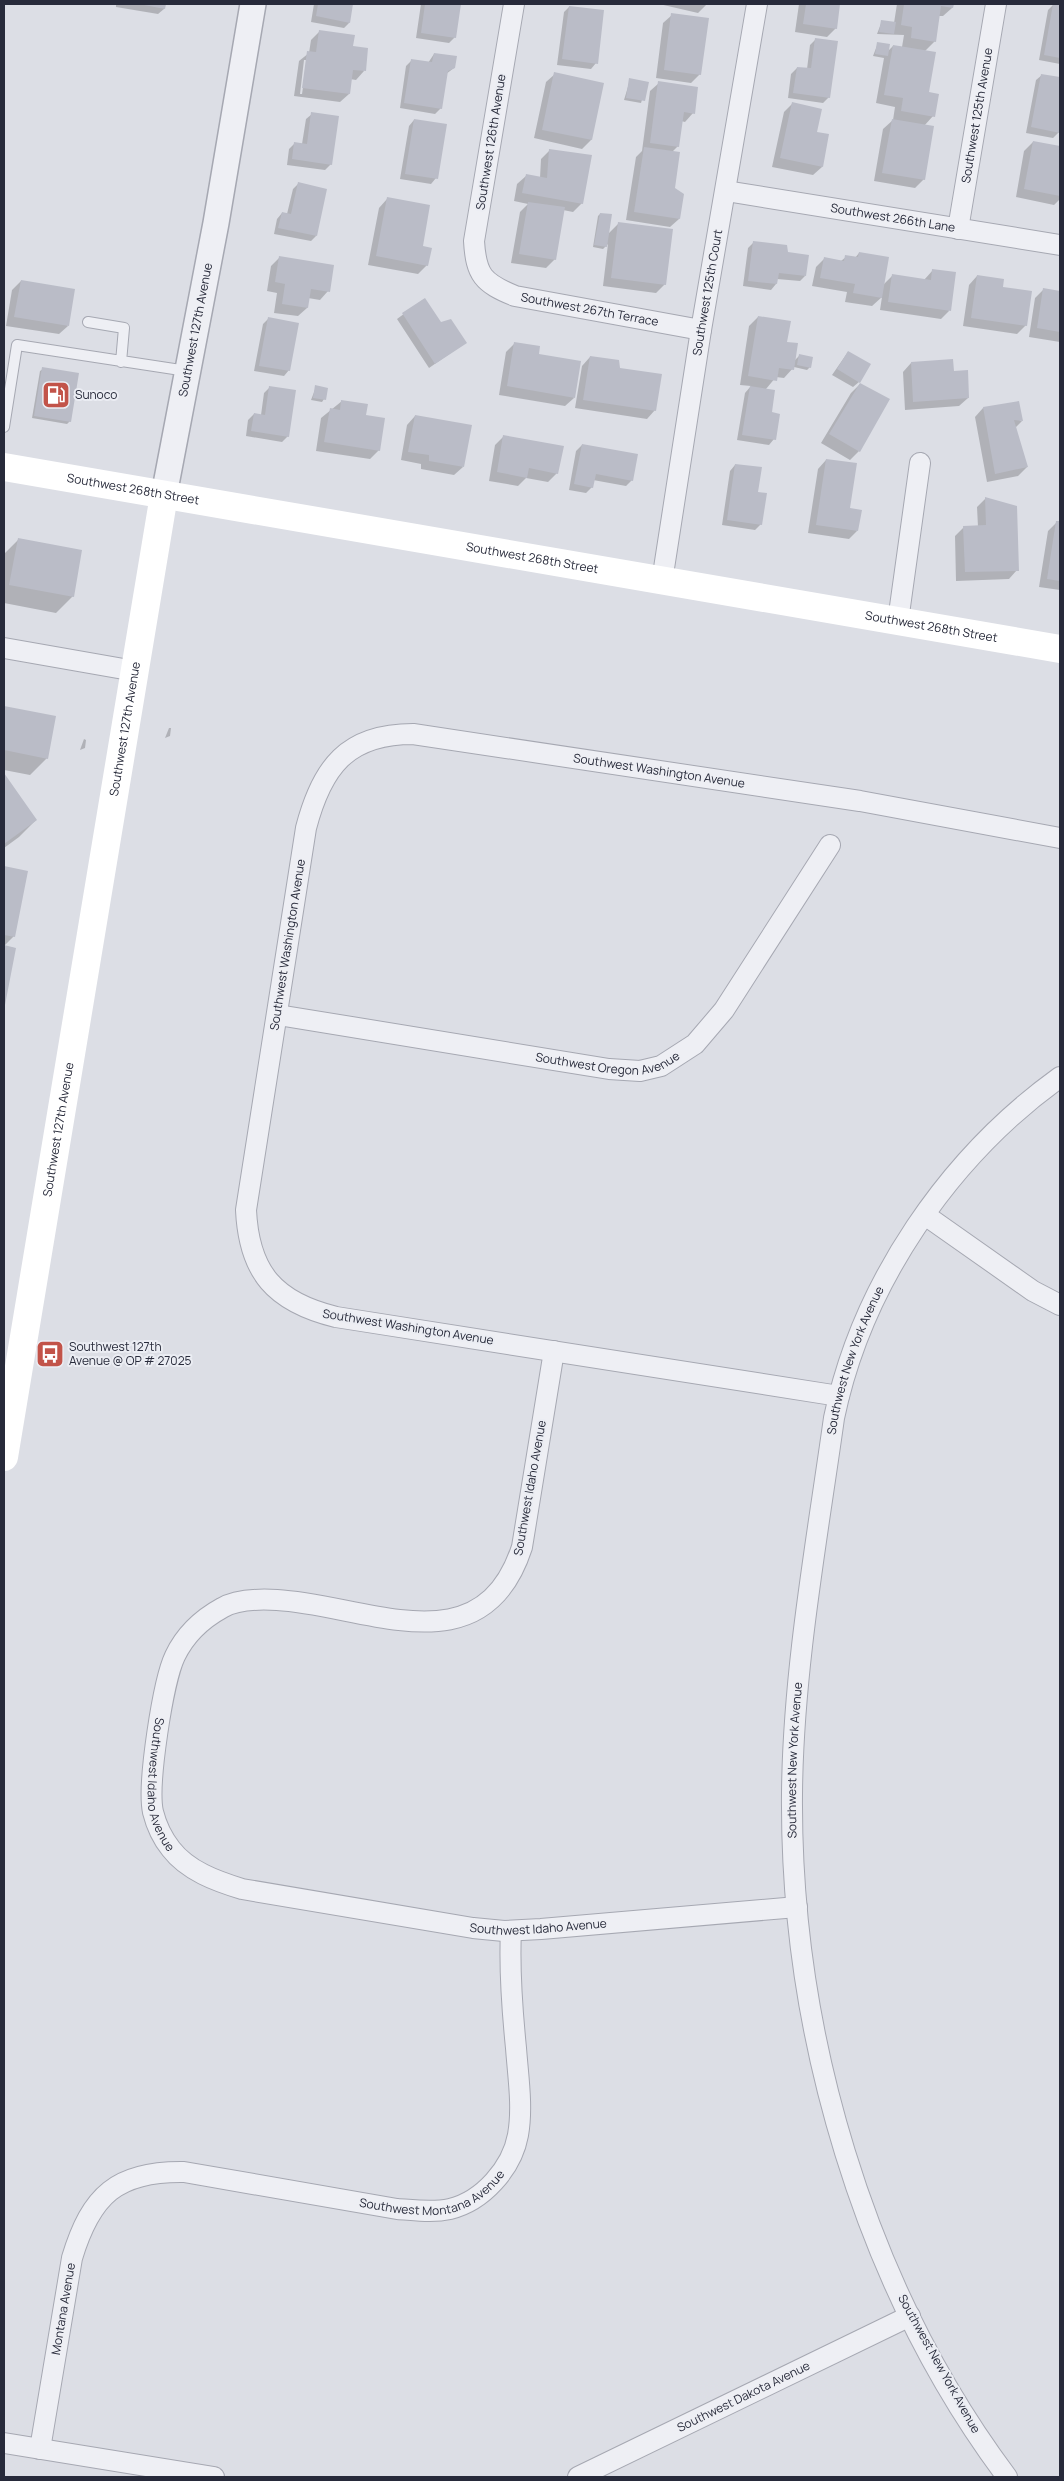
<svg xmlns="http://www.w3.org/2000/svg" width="1064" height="2481" font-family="Manrope,sans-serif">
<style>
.shadow{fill:#0003;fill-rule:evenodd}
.building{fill:#babcc7}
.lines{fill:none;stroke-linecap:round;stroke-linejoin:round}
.service-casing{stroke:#a6a8b2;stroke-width:12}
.minor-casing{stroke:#a6a8b2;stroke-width:22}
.tertiary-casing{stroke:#a6a8b2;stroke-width:28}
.service{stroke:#eeeff4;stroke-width:10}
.minor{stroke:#eeeff4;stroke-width:20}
.tertiary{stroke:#eeeff4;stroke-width:25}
.secondary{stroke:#fff;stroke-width:28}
.labels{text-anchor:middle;stroke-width:4;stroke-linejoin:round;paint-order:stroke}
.street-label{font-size:12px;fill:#272a3a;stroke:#ebedf3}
.poi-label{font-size:12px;fill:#272a3a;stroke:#ebedf3;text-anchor:start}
</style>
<rect width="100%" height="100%" fill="#dcdee5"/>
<path class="shadow" d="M 116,4 L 164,4 L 164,9 L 158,14 L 116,7 Z
M 314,4 L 352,4 L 349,23 L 344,28 L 311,22 Z
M 421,4 L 459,4 L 455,37 L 449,43 L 416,38 Z
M 659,4 L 707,4 L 698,13 Z
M 799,4 L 839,4 L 836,28 L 827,37 L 795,32 Z
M 897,4 L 953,4 L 952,8 L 943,16 L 939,16 L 935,41 L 925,51 L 927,93 L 933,116 L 924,126 L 924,179 L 915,188 L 874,181 L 883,129 L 893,120 L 895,107 L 876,103 L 884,58 L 873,56 L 878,43 L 887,52 L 893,46 L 902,47 L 904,35 L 877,34 L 882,21 L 894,23 Z
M 1054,4 L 1060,5 L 1060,64 L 1039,60 L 1048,10 Z
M 569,7 L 596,63 L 591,69 L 557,65 L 564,12 Z
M 672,15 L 700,74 L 691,83 L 656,78 L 663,23 Z
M 319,32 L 352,47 L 364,71 L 356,80 L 350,79 L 349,94 L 340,102 L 294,96 L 299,61 L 309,53 L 311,40 ZM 304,60 L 307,60 L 302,94 L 300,94 Z
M 816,39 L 829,97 L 823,103 L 788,98 L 791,74 L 797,68 L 807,69 L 810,45 Z
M 434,54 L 454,68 L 446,74 L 441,108 L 435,114 L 400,108 L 406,66 L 412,60 L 428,63 Z
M 555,74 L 602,84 L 591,140 L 582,149 L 534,138 L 546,82 Z
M 1042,75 L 1060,79 L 1060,126 L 1059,132 L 1053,138 L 1026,133 L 1036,80 Z
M 630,80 L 647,83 L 641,103 L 624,100 Z
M 659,83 L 693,113 L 685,122 L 681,121 L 678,146 L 672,152 L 673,188 L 679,219 L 670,227 L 626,220 L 636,157 L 642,151 L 650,91 Z
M 792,104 L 815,133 L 822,167 L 813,175 L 772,167 L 784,112 Z
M 312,114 L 331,164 L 325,170 L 287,165 L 289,149 L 295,143 L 302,144 L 306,119 Z
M 414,120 L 436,178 L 431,184 L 400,179 L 409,126 Z
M 1033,142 L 1060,147 L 1060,199 L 1054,205 L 1016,197 L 1024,151 Z
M 550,150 L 582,203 L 573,212 L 563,210 L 555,259 L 546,268 L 511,263 L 520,212 L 528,204 L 514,201 L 517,184 L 526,176 L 540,178 L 541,159 Z
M 298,184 L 316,236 L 311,241 L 274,234 L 277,219 L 282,213 L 287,214 L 293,189 Z
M 387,199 L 422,247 L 427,265 L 418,274 L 368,265 L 379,208 Z
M 600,214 L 608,234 L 619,223 L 665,284 L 656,293 L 603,286 L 608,244 L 603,249 L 593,247 L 598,216 Z
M 754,242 L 787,253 L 805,276 L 800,281 L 777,279 L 776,284 L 771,290 L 743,286 L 748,248 Z
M 859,253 L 883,285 L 892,276 L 924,280 L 933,270 L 949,311 L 941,319 L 880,310 L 882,297 L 872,306 L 845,302 L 847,292 L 812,286 L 816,267 L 824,259 L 841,261 L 846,257 L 855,258 Z
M 280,257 L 328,291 L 320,300 L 308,298 L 307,308 L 298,316 L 274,313 L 277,293 L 267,291 L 271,266 Z
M 977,276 L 1002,288 L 1026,325 L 1017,334 L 963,326 L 969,285 Z
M 21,281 L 68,326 L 59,334 L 6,326 L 12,290 Z
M 1044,289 L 1060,292 L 1060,342 L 1029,337 L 1035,298 Z
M 424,299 L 440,323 L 465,343 L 429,368 L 397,319 Z
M 758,317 L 786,343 L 794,361 L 800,355 L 810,367 L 807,370 L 794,367 L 784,378 L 776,377 L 766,389 L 774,439 L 769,445 L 737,440 L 745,393 L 751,386 L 740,385 L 749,326 Z
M 269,318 L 289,370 L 284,376 L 254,371 L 263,324 Z
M 515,343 L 537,355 L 574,398 L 565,406 L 499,395 L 506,352 Z
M 848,352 L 859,382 L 853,387 L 832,375 Z
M 590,357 L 619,369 L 655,410 L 647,419 L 575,408 L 582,366 Z
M 911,363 L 952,372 L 968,398 L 959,406 L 905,410 L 903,372 Z
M 43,369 L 70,421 L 67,424 L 32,418 L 40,371 Z
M 860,384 L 859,451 L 850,460 L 821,443 L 851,393 Z
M 270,387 L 288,436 L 282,442 L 246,436 L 248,420 L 254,414 L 261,415 L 264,393 Z
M 316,387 L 324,399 L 322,402 L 311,400 Z
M 342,401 L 365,416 L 379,450 L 370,459 L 316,451 L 321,418 Z
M 983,408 L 1022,421 L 1015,428 L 1027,467 L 1018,476 L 987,482 L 975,417 Z
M 415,416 L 463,467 L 454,475 L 421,469 L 421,464 L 401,460 L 407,425 Z
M 504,436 L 557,473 L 548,482 L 526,478 L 518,486 L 489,481 L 495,445 Z
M 582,445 L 632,480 L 626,486 L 593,480 L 592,487 L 586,493 L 569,490 L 576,451 Z
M 826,460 L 857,531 L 849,539 L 808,533 L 818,469 Z
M 735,465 L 757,493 L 761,524 L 755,530 L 722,525 L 730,471 Z
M 986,498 L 1017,570 L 1009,579 L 956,581 L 955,536 L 964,527 L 978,527 L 977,507 Z
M 1057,522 L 1060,523 L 1060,590 L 1039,587 L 1048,531 Z
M 18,540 L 73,596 L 56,613 L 4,603 L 4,554 Z
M 4,708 L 54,717 L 47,758 L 30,775 L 4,770 Z
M 169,728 L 171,728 L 170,736 L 165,738 Z
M 84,739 L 86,740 L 85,748 L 80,750 Z
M 4,776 L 36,820 L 19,837 L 4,848 Z
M 4,868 L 26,872 L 14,936 L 4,946 Z
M 4,946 L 14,948 L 4,1004 Z
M 49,1349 L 51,1349 L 50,1358 L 45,1360 Z"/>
<path class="building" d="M 139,4 L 166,4 L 165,9 Z
M 318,4 L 353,4 L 350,23 L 316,16 Z
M 425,4 L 461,4 L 456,38 L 421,33 Z
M 806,4 L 840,4 L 837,29 L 803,24 Z
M 904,4 L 954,4 L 953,8 L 941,6 L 936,42 L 911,38 L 912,27 L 901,25 Z
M 1053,4 L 1060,4 L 1060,58 L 1044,55 Z
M 569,6 L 604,10 L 598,64 L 562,59 Z
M 671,13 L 709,18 L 701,75 L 664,70 Z
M 881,20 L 896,22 L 894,34 L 879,32 Z
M 319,30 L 355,35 L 353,46 L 368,48 L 366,71 L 353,70 L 350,94 L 302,88 L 307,51 L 316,52 Z
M 815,38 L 838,41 L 830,98 L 793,93 L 797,67 L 811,68 Z
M 877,42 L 890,44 L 888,56 L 875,54 Z
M 893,45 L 936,52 L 929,92 L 939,94 L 935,117 L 901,111 L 903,98 L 884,95 Z
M 434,53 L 457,56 L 455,68 L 448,71 L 442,109 L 404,103 L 411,59 L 432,62 Z
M 554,72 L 604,83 L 592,140 L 542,130 Z
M 1041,74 L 1060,77 L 1060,133 L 1031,127 Z
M 629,78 L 649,82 L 645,101 L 626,98 Z
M 658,81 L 698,87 L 695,114 L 684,112 L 679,147 L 650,143 Z
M 792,102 L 822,109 L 817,132 L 829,134 L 823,167 L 780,158 Z
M 311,112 L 339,116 L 332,165 L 292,159 L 294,142 L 307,144 Z
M 414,119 L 447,124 L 438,179 L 405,174 Z
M 892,119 L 934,126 L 925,180 L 882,173 Z
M 1033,141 L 1060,146 L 1060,196 L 1024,189 Z
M 644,147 L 680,152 L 675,188 L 684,194 L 680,219 L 634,212 Z
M 549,149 L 592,155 L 583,204 L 522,193 L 526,174 L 547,178 Z
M 298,182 L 327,189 L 317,236 L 278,228 L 282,212 L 291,214 Z
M 387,197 L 430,205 L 423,246 L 432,248 L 428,266 L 376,256 Z
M 528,202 L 565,207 L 556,260 L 519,254 Z
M 600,213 L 612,214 L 607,247 L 594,245 Z
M 618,222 L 673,229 L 666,285 L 611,278 Z
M 753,241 L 787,245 L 788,252 L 809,255 L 806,276 L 779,273 L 777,284 L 748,281 Z
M 859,252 L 889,257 L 882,298 L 853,293 L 855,284 L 820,278 L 824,257 L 844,261 L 845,255 L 858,257 Z
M 279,256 L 334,265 L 330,292 L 311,289 L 308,308 L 282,304 L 285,284 L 275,282 Z
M 932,269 L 956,272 L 951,311 L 888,302 L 892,274 L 931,280 Z
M 977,275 L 1004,279 L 1003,287 L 1032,291 L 1027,326 L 971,318 Z
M 21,280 L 75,289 L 69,326 L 14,317 Z
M 1043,288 L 1060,291 L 1060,332 L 1037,328 Z
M 425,298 L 441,322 L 451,319 L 467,343 L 435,364 L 402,313 Z
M 758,316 L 791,321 L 787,342 L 798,343 L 794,370 L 779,368 L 777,381 L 748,376 Z
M 268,317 L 299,323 L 290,371 L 259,366 Z
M 514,342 L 540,346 L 539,354 L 581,361 L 575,398 L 507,386 Z
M 848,351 L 871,364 L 860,383 L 837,369 Z
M 799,354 L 813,357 L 811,368 L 797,365 Z
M 590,356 L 619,360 L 620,368 L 662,374 L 656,411 L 583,400 Z
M 953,359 L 954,371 L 968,370 L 969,398 L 913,402 L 911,362 Z
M 42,367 L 79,373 L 71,422 L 34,416 Z
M 860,383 L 890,399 L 860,452 L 829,434 Z
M 315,385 L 328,388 L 326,400 L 313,398 Z
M 269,386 L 296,390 L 289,437 L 251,431 L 254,413 L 265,415 Z
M 750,386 L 775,390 L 772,412 L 780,414 L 776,440 L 742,435 Z
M 341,400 L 368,404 L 366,415 L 385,418 L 380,451 L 324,442 L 330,408 L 340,410 Z
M 1019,401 L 1023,421 L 1014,420 L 1028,467 L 995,474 L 983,407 Z
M 415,415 L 472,425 L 464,467 L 429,461 L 429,455 L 408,452 Z
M 503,435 L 564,446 L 558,474 L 529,468 L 527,478 L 497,472 Z
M 582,444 L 638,454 L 633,481 L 596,474 L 593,488 L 574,484 Z
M 826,459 L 857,463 L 850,508 L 862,510 L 858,531 L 816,525 Z
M 735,464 L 762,467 L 758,492 L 767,493 L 762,525 L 727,520 Z
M 985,497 L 1017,506 L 1019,571 L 965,572 L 963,526 L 986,525 Z
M 1056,521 L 1060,521 L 1060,581 L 1047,579 Z
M 18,538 L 82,550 L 74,597 L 9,585 Z
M 4,706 L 56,716 L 48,759 L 4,750 Z
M 4,773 L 37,820 L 4,844 Z
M 4,866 L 28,871 L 15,937 L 4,935 Z
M 4,945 L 16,948 L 5,1005 L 4,1005 Z"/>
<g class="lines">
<defs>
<path id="service" d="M 88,322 L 124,328 L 121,362
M 4,427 L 17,345 L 187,371"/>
<g id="minor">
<path id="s1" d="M 514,4 L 474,241 C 476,275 483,283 515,296 L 701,330"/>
<path id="s2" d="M 726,191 L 1060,245"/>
<path id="s3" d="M 958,229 L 996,4"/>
<path id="s4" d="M 662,581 L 701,330 L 757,4"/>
<path d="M 898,621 L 920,463"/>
<path d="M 4,648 L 135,671"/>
<path id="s5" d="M 278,1015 L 609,1069 L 640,1071 L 661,1066 L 695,1044 L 724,1010 L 830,845"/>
<path d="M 925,1215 L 1033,1291 L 1060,1305"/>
<path id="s6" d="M 554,1351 L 522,1547 C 482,1670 367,1605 277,1600 C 260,1599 237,1599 222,1608 C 202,1619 185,1635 175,1656 C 163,1681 147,1785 153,1812 C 156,1824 163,1839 171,1849 C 188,1871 216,1881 242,1889 L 473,1928 L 504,1931 L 541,1929 L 797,1907"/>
<path id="s7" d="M 839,1396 L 336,1317 C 275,1302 249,1273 246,1210 L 306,828 C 322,767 347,734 413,734 L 860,801 L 1060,838"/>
<path d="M 4,2443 L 214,2477"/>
<path id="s8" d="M 40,2449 L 72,2258 C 91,2195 117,2171 184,2172 L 397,2209 C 414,2210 432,2213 450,2209 C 483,2201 512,2168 518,2135 C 523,2107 518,2076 516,2048 C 512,2008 509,1970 511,1931"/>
<path id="s9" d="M 578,2477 L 910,2316"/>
<path id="s10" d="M 1007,2477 C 864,2286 790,2031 792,1794 C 793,1670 817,1540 834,1418 C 862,1283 949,1157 1060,1077"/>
</g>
<g id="tertiary">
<path id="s11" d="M 164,495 L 216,223 L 253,4"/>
</g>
</defs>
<use href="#service" class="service-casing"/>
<use href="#minor" class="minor-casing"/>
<use href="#tertiary" class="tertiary-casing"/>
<use href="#service" class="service"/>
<use href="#minor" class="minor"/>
<use href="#tertiary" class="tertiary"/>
<g class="secondary">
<path id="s12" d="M 4,467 L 1060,649"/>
<path id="s13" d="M 4,1457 L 164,495"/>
</g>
</g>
<defs>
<symbol id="fuel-square" viewBox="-11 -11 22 22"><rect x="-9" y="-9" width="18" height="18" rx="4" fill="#c25349" stroke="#ebedf3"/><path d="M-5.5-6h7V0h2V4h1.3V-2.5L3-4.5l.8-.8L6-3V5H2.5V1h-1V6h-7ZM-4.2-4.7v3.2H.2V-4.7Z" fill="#fff"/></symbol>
<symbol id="bus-square" viewBox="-11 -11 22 22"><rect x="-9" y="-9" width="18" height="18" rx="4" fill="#c25349" stroke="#ebedf3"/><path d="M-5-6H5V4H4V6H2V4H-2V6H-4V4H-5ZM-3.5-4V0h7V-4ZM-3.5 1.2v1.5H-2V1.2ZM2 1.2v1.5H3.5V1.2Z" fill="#fff"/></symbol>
</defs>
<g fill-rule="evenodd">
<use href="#fuel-square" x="40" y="379" width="32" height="32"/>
<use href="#bus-square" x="34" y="1338" width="32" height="32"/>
</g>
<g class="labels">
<g class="street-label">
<text dy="4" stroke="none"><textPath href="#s3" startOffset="115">Southwest 125th Avenue</textPath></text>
<text transform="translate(491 142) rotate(-81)" y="4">Southwest 126th Avenue</text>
<text dy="4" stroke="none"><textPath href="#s2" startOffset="169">Southwest 266th Lane</textPath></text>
<text dy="4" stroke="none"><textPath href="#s4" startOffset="292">Southwest 125th Court</textPath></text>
<text dy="4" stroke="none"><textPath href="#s1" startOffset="391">Southwest 267th Terrace</textPath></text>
<text dy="4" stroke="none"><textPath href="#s11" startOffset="168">Southwest 127th Avenue</textPath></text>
<text dy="4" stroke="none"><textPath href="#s12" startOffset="131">Southwest 268th Street</textPath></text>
<text dy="4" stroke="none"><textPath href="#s12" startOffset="536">Southwest 268th Street</textPath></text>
<text dy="4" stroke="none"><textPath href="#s12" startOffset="941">Southwest 268th Street</textPath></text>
<text dy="4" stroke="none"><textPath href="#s13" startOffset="738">Southwest 127th Avenue</textPath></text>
<text dy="4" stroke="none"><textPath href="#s7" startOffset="1455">Southwest Washington Avenue</textPath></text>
<text dy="4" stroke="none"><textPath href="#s7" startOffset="931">Southwest Washington Avenue</textPath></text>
<text dy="4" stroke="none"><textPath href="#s5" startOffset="335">Southwest Oregon Avenue</textPath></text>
<text dy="4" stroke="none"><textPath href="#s13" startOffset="332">Southwest 127th Avenue</textPath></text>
<text transform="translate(408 1327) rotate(9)" y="4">Southwest Washington Avenue</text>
<text dy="4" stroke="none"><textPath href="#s10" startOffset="1168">Southwest New York Avenue</textPath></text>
<text transform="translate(530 1488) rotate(-80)" y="4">Southwest Idaho Avenue</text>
<text dy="4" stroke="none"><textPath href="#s10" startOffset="762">Southwest New York Avenue</textPath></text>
<text dy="4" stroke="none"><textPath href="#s6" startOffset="738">Southwest Idaho Avenue</textPath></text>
<text dy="4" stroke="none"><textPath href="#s6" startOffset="1188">Southwest Idaho Avenue</textPath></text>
<text dy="4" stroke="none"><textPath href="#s8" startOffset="606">Southwest Montana Avenue</textPath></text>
<text dy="4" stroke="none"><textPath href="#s8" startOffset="142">Montana Avenue</textPath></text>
<text transform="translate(939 2364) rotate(61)" y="4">Southwest New York Avenue</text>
<text dy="4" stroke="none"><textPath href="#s9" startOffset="184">Southwest Dakota Avenue</textPath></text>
</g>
<g class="poi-label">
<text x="75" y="399">Sunoco</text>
<text x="69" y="1351">Southwest 127th<tspan x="69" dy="14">Avenue @ OP # 27025</tspan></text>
</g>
</g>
<rect width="1064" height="2481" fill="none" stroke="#272a3a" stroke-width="10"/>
</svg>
